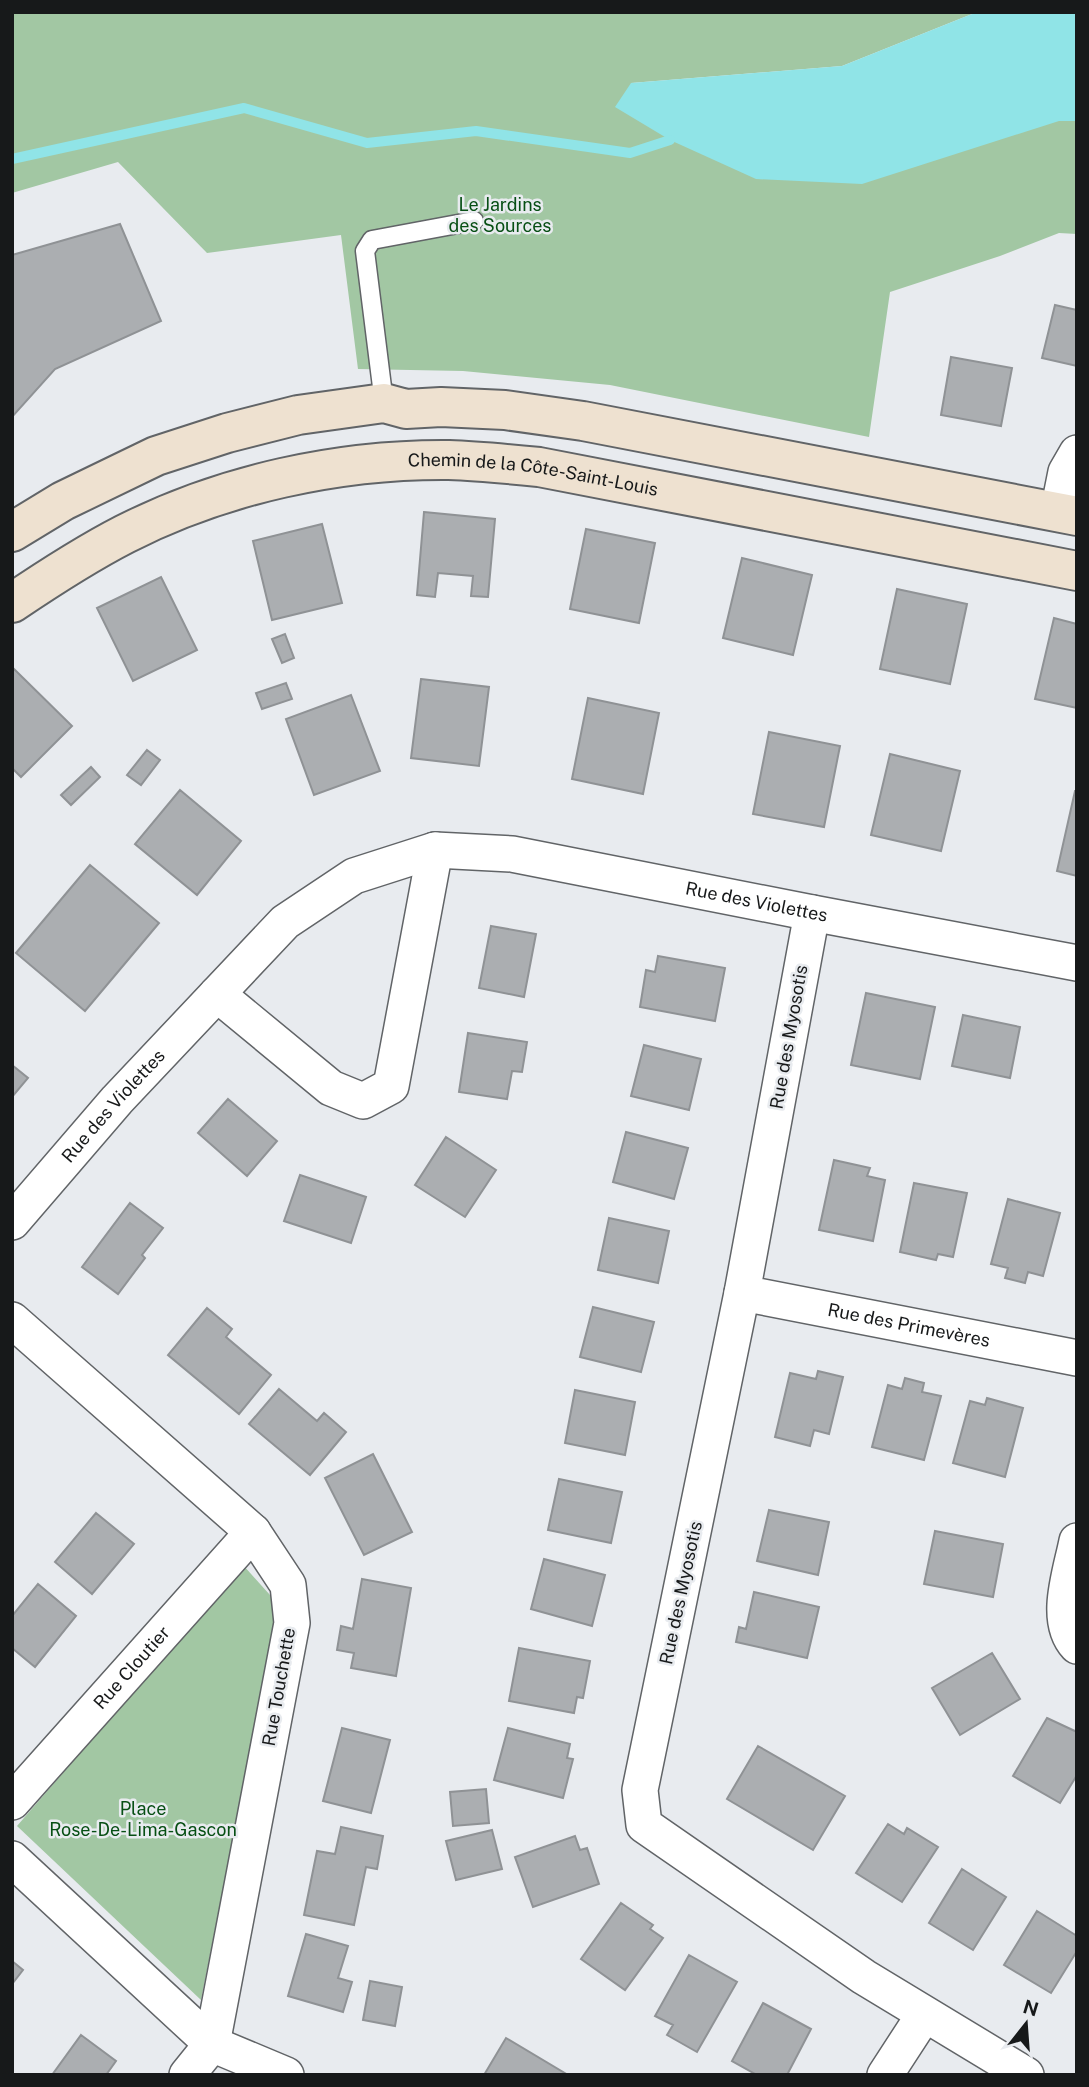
<svg xmlns="http://www.w3.org/2000/svg" width="1089" height="2087" font-family="'Public Sans',sans-serif">
<style>
.green{fill:#a2c7a3}
.water{fill:#90e4e7}
.lines{fill:none;stroke-linecap:round;stroke-linejoin:round}
.stream{stroke:#90e4e7;stroke-width:10}
.building{fill:#abaeb1;stroke:#8f9295;stroke-width:2}
.lane-casing{stroke:#616467;stroke-width:21}
.street-casing{stroke:#616467;stroke-width:38}
.secondary-casing{stroke:#616467;stroke-width:42}
.lane{stroke:#fff;stroke-width:18}
.street{stroke:#fff;stroke-width:35}
.secondary{stroke:#eee1d0;stroke-width:38}
.labels{text-anchor:middle;stroke-width:5;stroke-linejoin:round;paint-order:stroke}
.park-label{font-size:18px;fill:#074f14;stroke:#e8ebef}
.street-label{font-size:18px;fill:#17191a;stroke:#e8ebef}
</style>
<rect width="100%" height="100%" fill="#e8ebef"/>
<path class="green" d="M 12,12 L 977,12 L 842,66 L 631,83 L 1077,121 L 1077,234 L 1059,233 L 1000,256 L 890,292 L 869,437 L 610,385 L 463,371 L 358,369 L 341,235 L 207,253 L 118,162 L 12,193 Z
M 243,1565 L 279,1605 L 201,2000 L 17,1826 Z"/>
<path class="water" d="M 977,12 L 1077,12 L 1077,121 L 1059,121 L 862,184 L 756,179 L 670,140 L 615,107 L 631,83 L 842,66 Z"/>
<g class="lines">
<path class="stream" d="M 12,159 L 244,108 L 367,143 L 476,131 L 630,153 L 670,140"/>
</g>
<path class="building" d="M 120,224 L 161,321 L 55,369 L 12,417 L 12,255 Z
M 1055,305 L 1077,310 L 1077,366 L 1042,358 Z
M 951,357 L 1012,368 L 1001,426 L 941,415 Z
M 424,512 L 495,519 L 488,597 L 471,596 L 473,576 L 438,573 L 435,597 L 417,595 Z
M 322,524 L 342,603 L 272,620 L 253,541 Z
M 586,529 L 655,543 L 639,623 L 570,609 Z
M 742,558 L 812,575 L 793,655 L 723,638 Z
M 161,577 L 197,650 L 133,681 L 97,608 Z
M 897,589 L 967,604 L 950,684 L 880,669 Z
M 1054,618 L 1077,624 L 1077,708 L 1035,699 Z
M 285,634 L 294,658 L 282,663 L 272,639 Z
M 13,668 L 72,726 L 21,777 L 12,768 Z
M 421,679 L 489,687 L 479,766 L 411,758 Z
M 286,683 L 292,699 L 262,709 L 256,693 Z
M 351,695 L 380,771 L 314,795 L 286,719 Z
M 588,698 L 659,713 L 643,794 L 572,779 Z
M 769,732 L 840,746 L 824,827 L 753,814 Z
M 147,750 L 160,760 L 141,785 L 127,775 Z
M 890,754 L 960,771 L 941,851 L 871,835 Z
M 91,767 L 100,777 L 71,805 L 61,795 Z
M 180,790 L 241,841 L 197,895 L 135,844 Z
M 1075,791 L 1077,791 L 1077,876 L 1057,871 Z
M 90,865 L 159,923 L 85,1011 L 16,953 Z
M 491,926 L 536,934 L 524,997 L 479,988 Z
M 658,956 L 725,968 L 715,1021 L 640,1007 L 646,970 L 655,972 Z
M 866,993 L 935,1007 L 920,1079 L 851,1065 Z
M 963,1015 L 1020,1027 L 1010,1078 L 952,1066 Z
M 468,1033 L 527,1042 L 522,1072 L 512,1071 L 507,1099 L 459,1092 Z
M 644,1045 L 701,1059 L 689,1110 L 631,1096 Z
M 12,1065 L 28,1078 L 12,1097 Z
M 228,1099 L 277,1141 L 247,1176 L 198,1133 Z
M 626,1132 L 688,1148 L 674,1199 L 613,1182 Z
M 446,1137 L 496,1170 L 465,1217 L 415,1185 Z
M 834,1160 L 870,1168 L 867,1176 L 885,1180 L 873,1241 L 819,1230 Z
M 300,1175 L 366,1197 L 351,1243 L 284,1221 Z
M 914,1183 L 967,1193 L 953,1257 L 938,1254 L 936,1260 L 900,1252 Z
M 1008,1199 L 1060,1213 L 1043,1276 L 1028,1272 L 1025,1283 L 1005,1278 L 1008,1268 L 991,1264 Z
M 130,1203 L 163,1228 L 142,1255 L 145,1258 L 118,1294 L 82,1267 Z
M 609,1218 L 669,1231 L 658,1283 L 598,1270 Z
M 593,1307 L 654,1322 L 641,1372 L 580,1357 Z
M 207,1308 L 232,1329 L 226,1337 L 271,1375 L 239,1414 L 168,1355 Z
M 818,1371 L 843,1377 L 829,1434 L 814,1430 L 810,1446 L 775,1437 L 790,1373 L 816,1379 Z
M 905,1378 L 924,1383 L 922,1392 L 941,1396 L 924,1460 L 872,1447 L 888,1385 L 902,1389 Z
M 279,1389 L 317,1421 L 324,1413 L 346,1432 L 310,1475 L 249,1424 Z
M 575,1390 L 635,1402 L 625,1455 L 565,1443 Z
M 987,1398 L 1023,1408 L 1005,1477 L 953,1463 L 970,1401 L 985,1405 Z
M 373,1454 L 412,1532 L 364,1555 L 325,1478 Z
M 559,1479 L 622,1492 L 611,1543 L 548,1530 Z
M 769,1510 L 829,1522 L 818,1575 L 757,1561 Z
M 96,1513 L 134,1544 L 92,1594 L 55,1562 Z
M 935,1531 L 1003,1544 L 993,1597 L 924,1584 Z
M 544,1559 L 605,1575 L 592,1626 L 531,1609 Z
M 362,1579 L 411,1588 L 396,1676 L 351,1668 L 354,1653 L 337,1650 L 341,1626 L 353,1629 Z
M 38,1584 L 76,1616 L 35,1667 L 12,1648 L 12,1616 Z
M 754,1592 L 819,1607 L 807,1658 L 736,1642 L 739,1627 L 746,1629 Z
M 519,1648 L 590,1661 L 583,1698 L 577,1697 L 574,1713 L 509,1701 Z
M 992,1653 L 1020,1699 L 960,1735 L 932,1688 Z
M 1047,1718 L 1077,1732 L 1077,1775 L 1060,1803 L 1013,1776 Z
M 342,1728 L 390,1740 L 371,1813 L 323,1801 Z
M 508,1728 L 570,1744 L 567,1758 L 573,1759 L 563,1798 L 494,1780 Z
M 758,1746 L 845,1796 L 813,1850 L 727,1799 Z
M 486,1789 L 489,1823 L 453,1826 L 450,1792 Z
M 888,1824 L 904,1834 L 907,1828 L 938,1847 L 902,1902 L 856,1873 Z
M 341,1827 L 383,1836 L 377,1869 L 366,1867 L 354,1925 L 304,1915 L 317,1851 L 335,1854 Z
M 492,1830 L 502,1869 L 456,1880 L 446,1841 Z
M 575,1836 L 580,1850 L 587,1848 L 599,1884 L 533,1907 L 515,1857 Z
M 962,1869 L 1006,1897 L 973,1950 L 929,1923 Z
M 621,1903 L 653,1925 L 650,1929 L 663,1938 L 625,1990 L 581,1959 Z
M 1037,1911 L 1077,1936 L 1077,1951 L 1051,1993 L 1004,1965 Z
M 306,1934 L 348,1946 L 338,1978 L 352,1982 L 343,2012 L 288,1996 Z
M 689,1955 L 737,1982 L 697,2052 L 667,2035 L 673,2025 L 655,2016 Z
M 12,1961 L 23,1970 L 12,1984 Z
M 370,1981 L 402,1987 L 395,2026 L 363,2020 Z
M 763,2003 L 811,2029 L 787,2075 L 757,2075 L 732,2061 Z
M 81,2035 L 116,2061 L 106,2075 L 52,2075 Z
M 506,2038 L 568,2075 L 484,2075 Z"/>
<g class="lines">
<defs>
<path id="lane" d="M 384,403 L 365,251 L 372,240 L 474,221"/>
<g id="street">
<path d="M 1058,512 L 1066,472 L 1077,453"/>
<path d="M 812,913 L 742,1293 L 640,1790 L 644,1825 L 864,1977 L 1026,2075"/>
<path d="M 217,994 L 331,1088 L 363,1101 L 391,1086 L 435,850"/>
<path id="s1" d="M 12,1222 L 117,1100 L 285,922 L 354,876 L 435,850 L 512,854 L 812,913 L 1077,963"/>
<path id="s2" d="M 742,1293 L 1077,1358"/>
<path d="M 12,1320 L 253,1532 L 288,1585 L 292,1623 L 212,2044 L 187,2075"/>
<path d="M 1077,1541 C 1071,1572 1053,1620 1077,1646"/>
<path id="s3" d="M 12,1802 L 253,1532"/>
<path d="M 12,1859 L 212,2044 L 286,2075"/>
<path d="M 885,2075 L 924,2015"/>
</g>
<g id="secondary">
<path d="M 12,532 L 63,501 L 156,456 L 227,433 L 298,415 L 384,403 L 406,409 L 441,407 L 505,410 L 583,421 L 1077,516"/>
<path id="s4" d="M 12,603 C 49,578 86,554 125,534 C 223,484 339,459 449,460 C 479,461 509,464 539,467 L 1077,571"/>
</g>
</defs>
<use href="#lane" class="lane-casing"/>
<use href="#street" class="street-casing"/>
<use href="#secondary" class="secondary-casing"/>
<use href="#lane" class="lane"/>
<use href="#street" class="street"/>
<use href="#secondary" class="secondary"/>
</g>
<g class="labels">
<g class="park-label">
<text x="500" y="211">Le Jardins<tspan x="500" dy="21">des Sources</tspan></text>
<text x="143" y="1815">Place<tspan x="143" dy="21">Rose-De-Lima-Gascon</tspan></text>
</g>
<g class="street-label">
<text dy="6" stroke="none"><textPath href="#s4" startOffset="553">Chemin de la Côte-Saint-Louis</textPath></text>
<text dy="6" stroke="none"><textPath href="#s1" startOffset="900">Rue des Violettes</textPath></text>
<text transform="translate(789 1037) rotate(-80)" y="6">Rue des Myosotis</text>
<text dy="6" stroke="none"><textPath href="#s1" startOffset="154">Rue des Violettes</textPath></text>
<text dy="6" stroke="none"><textPath href="#s2" startOffset="170">Rue des Primevères</textPath></text>
<text transform="translate(681 1593) rotate(-78)" y="6">Rue des Myosotis</text>
<text dy="6" stroke="none"><textPath href="#s3" startOffset="180">Rue Cloutier</textPath></text>
<text transform="translate(279 1687) rotate(-80)" y="6">Rue Touchette</text>
</g>
</g>
<rect width="1089" height="2087" fill="none" stroke="#17191a" stroke-width="28"/>
<g transform="translate(1026 2024) rotate(17)" stroke="#e8ebef" stroke-width="5" paint-order="stroke">
<path d="M0-5L12 26L0 18L-12 26Z" fill="#17191a"/>
<text y="-10" font-size="19" font-weight="bold" text-anchor="middle" fill="#17191a">N</text>
</g>
</svg>
